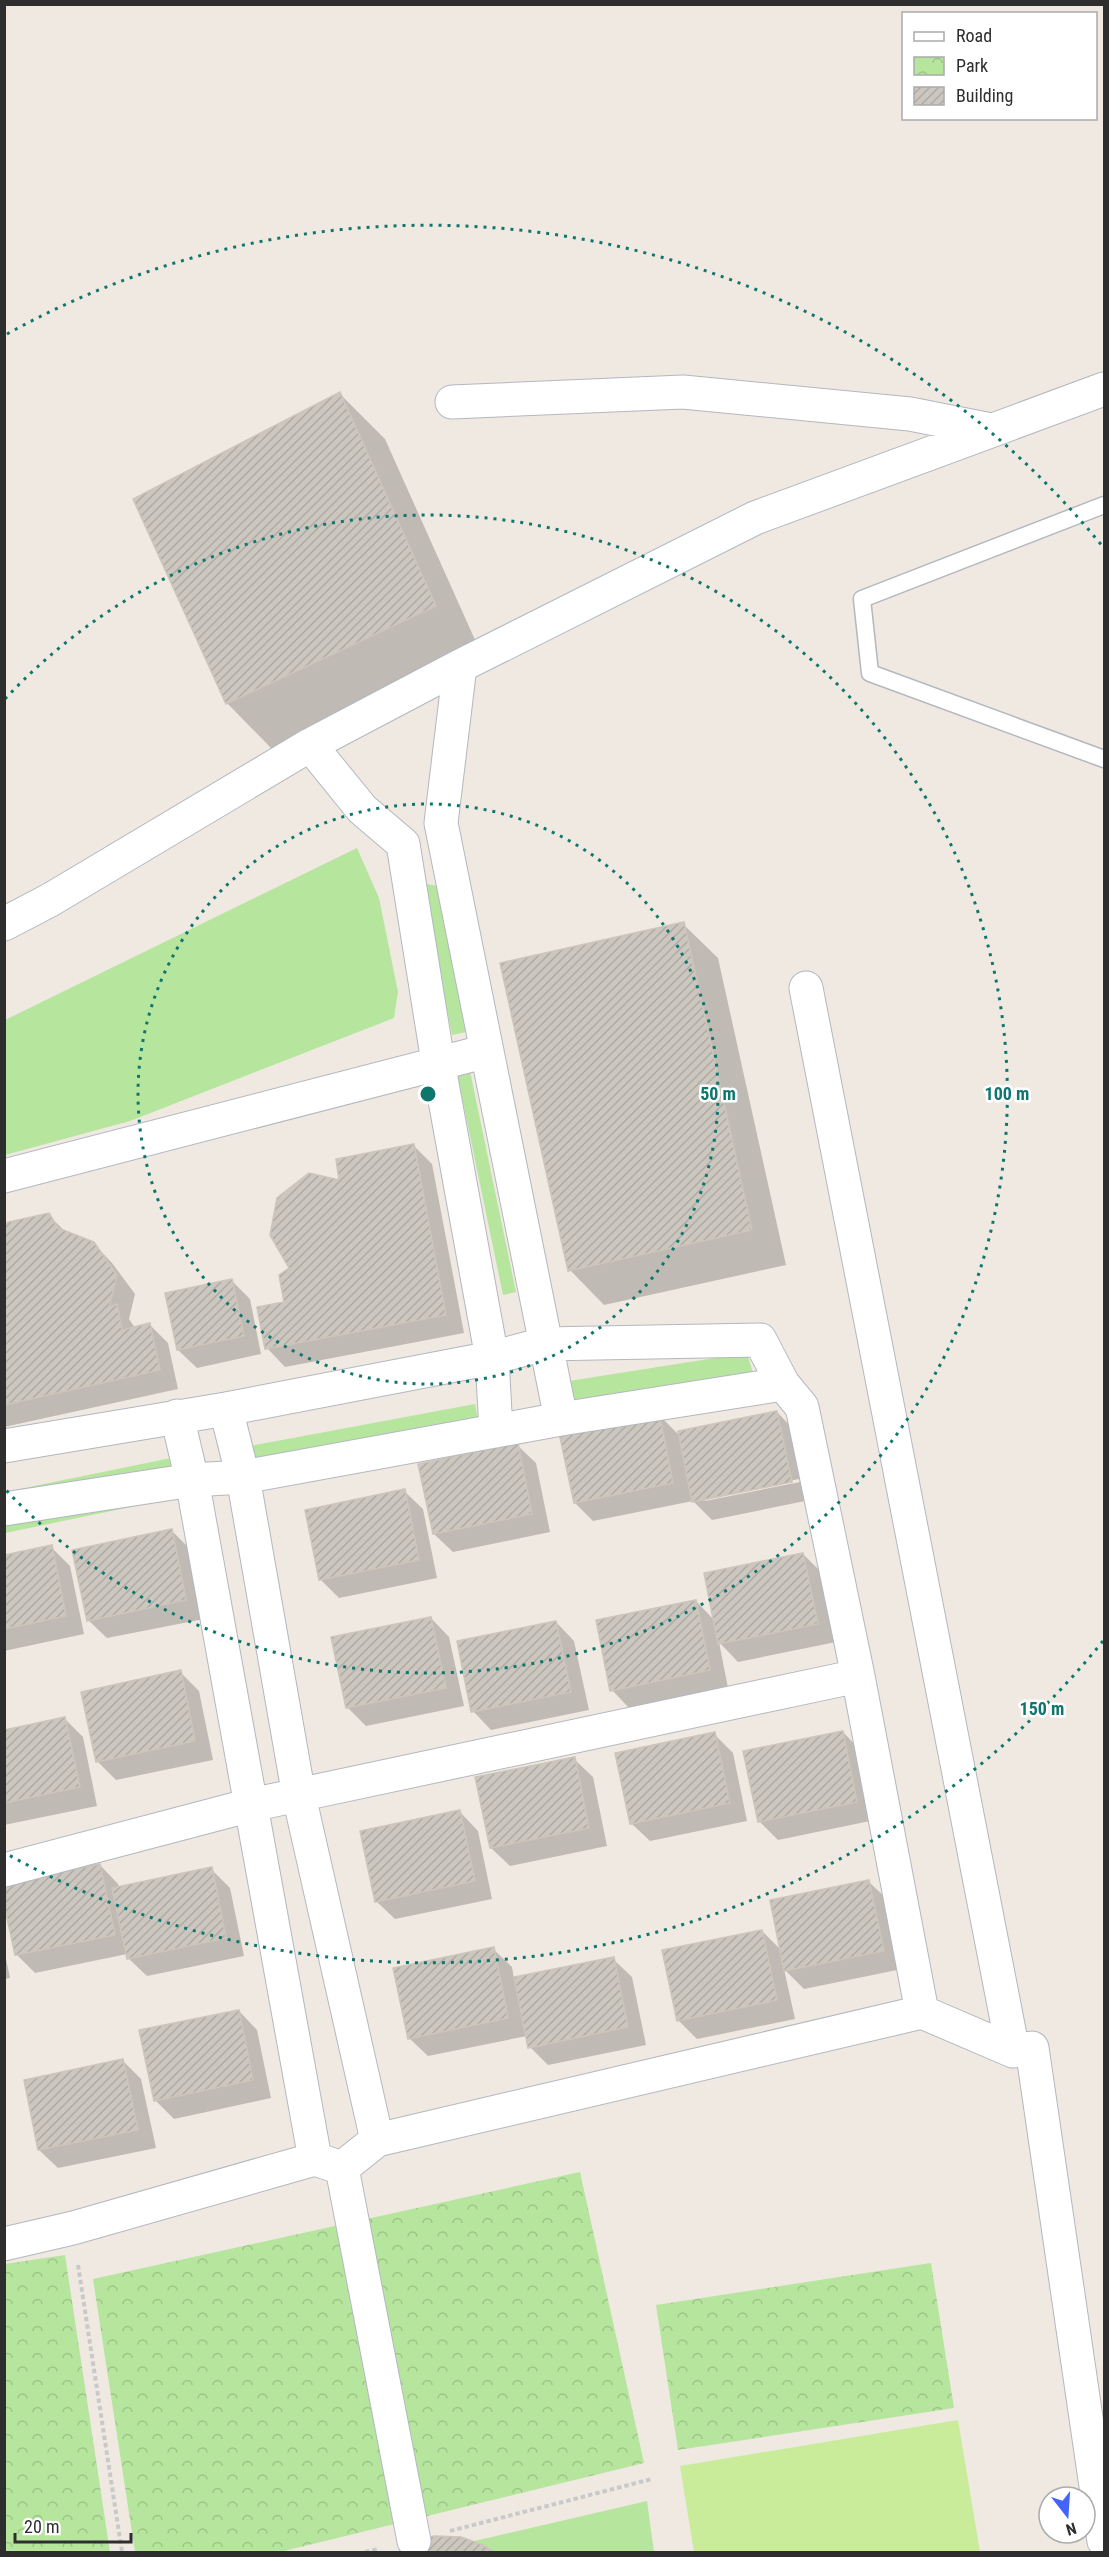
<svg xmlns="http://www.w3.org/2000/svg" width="1109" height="2557" font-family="'Roboto Condensed',sans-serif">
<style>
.grass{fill:#b6e59e}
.park{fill:url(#park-crowns)}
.pitch{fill:#c9ec9a}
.shadow{fill:#0003;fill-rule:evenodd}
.building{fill:url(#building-hatch);stroke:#cbc5ba;stroke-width:1.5}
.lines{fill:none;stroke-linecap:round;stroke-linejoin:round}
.lane-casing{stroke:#b4b7c1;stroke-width:19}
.street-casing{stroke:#b4b7c1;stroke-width:35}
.path{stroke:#c9c9c9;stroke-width:4;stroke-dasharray:4.5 3;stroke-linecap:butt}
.lane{stroke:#fff;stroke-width:16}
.street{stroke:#fff;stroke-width:33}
.ring{fill:none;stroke:#0f766e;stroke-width:3;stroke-dasharray:3 6}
.centre{fill:#0f766e;stroke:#fff;stroke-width:3}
.ring-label{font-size:18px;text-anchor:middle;font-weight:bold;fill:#0f766e;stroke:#fff;stroke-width:5;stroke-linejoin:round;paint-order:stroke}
</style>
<defs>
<pattern id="park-crowns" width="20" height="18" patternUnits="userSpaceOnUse" patternTransform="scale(1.5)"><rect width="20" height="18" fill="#b6e59e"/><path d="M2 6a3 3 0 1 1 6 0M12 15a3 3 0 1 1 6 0" fill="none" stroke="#9dc588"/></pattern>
<pattern id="building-hatch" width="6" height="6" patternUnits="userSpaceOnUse" patternTransform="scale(1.5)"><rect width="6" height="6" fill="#cbc7bf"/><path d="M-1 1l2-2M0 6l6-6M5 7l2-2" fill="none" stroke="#afaba4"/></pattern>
</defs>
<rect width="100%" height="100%" fill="#efe9e1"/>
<path class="grass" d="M 357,848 L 379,898 L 398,992 L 394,1018 L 130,1121 L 5,1155 L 5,1020 Z
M 422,883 L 437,886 L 466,1032 L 452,1035 Z
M 470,1071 L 516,1292 L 503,1295 L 457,1073 Z
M 747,1353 L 754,1376 L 576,1406 L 569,1381 Z
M 475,1404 L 479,1425 L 256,1481 L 250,1446 Z
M 171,1458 L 179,1497 L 5,1533 L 5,1492 Z
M 647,2501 L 654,2552 L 427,2552 Z"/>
<path class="park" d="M 580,2172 L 644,2463 L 280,2552 L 135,2552 L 93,2279 Z
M 65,2255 L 110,2552 L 5,2552 L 5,2264 Z
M 931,2263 L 954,2408 L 678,2450 L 656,2305 Z"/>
<path class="pitch" d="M 958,2420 L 980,2552 L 694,2552 L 680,2466 Z"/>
<path class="shadow" d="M 340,394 L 385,439 L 480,651 L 272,749 L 227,703 Z
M 683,924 L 718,958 L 786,1265 L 604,1305 L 570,1270 Z
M 414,1146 L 432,1164 L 464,1333 L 285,1367 L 267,1348 L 285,1304 L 292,1269 L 341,1182 Z
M 48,1215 L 67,1233 L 93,1243 L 112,1263 L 135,1294 L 129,1319 L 135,1328 L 150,1325 L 168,1343 L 178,1389 L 4,1427 L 4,1224 Z
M 231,1280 L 250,1299 L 261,1354 L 197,1368 L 178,1350 Z
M 777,1412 L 795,1431 L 810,1500 L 712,1520 L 693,1501 L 593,1521 L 575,1503 L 658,1414 L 677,1433 ZM 799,1479 L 800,1482 L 705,1501 L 705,1498 Z
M 517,1445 L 536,1463 L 550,1532 L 453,1552 L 434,1534 Z
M 404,1491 L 423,1509 L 437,1578 L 339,1598 L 321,1580 Z
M 172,1531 L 190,1549 L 204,1619 L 107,1638 L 88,1620 Z
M 51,1547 L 70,1566 L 84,1634 L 4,1651 L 4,1557 Z
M 803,1554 L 822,1573 L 836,1642 L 738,1662 L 719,1642 L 728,1688 L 630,1709 L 612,1690 L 696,1601 L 715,1621 Z
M 431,1618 L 449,1637 L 464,1706 L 366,1726 L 347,1707 Z
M 556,1622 L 574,1641 L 589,1710 L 491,1730 L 473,1711 Z
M 180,1672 L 199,1691 L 213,1760 L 116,1780 L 97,1761 Z
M 65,1719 L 83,1737 L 97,1806 L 4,1825 L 4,1731 Z
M 843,1732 L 861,1751 L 875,1820 L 778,1840 L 759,1821 Z
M 714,1734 L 733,1753 L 747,1821 L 650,1841 L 631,1823 Z
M 574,1759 L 593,1777 L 607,1846 L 510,1866 L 491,1848 Z
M 460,1812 L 478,1831 L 492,1899 L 395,1919 L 376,1901 Z
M 100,1865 L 118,1884 L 119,1888 L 211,1869 L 230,1888 L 244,1956 L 147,1976 L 128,1958 L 127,1954 L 35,1973 L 16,1954 Z
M 869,1882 L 888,1900 L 902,1969 L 804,1989 L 784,1969 L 795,2019 L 697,2039 L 678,2020 L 762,1931 L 782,1951 Z
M 4,1949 L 10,1978 L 4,1979 Z
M 493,1949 L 512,1967 L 514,1979 L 613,1959 L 632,1977 L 646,2045 L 548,2065 L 530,2047 L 527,2036 L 428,2056 L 409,2038 Z
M 239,2011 L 257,2030 L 271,2098 L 174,2119 L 155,2100 Z
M 123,2061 L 141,2079 L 156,2148 L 58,2168 L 39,2150 Z
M 483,2546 L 491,2552 L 402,2552 L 410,2547 Z"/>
<path class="building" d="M 340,392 L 436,606 L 226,704 L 133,499 Z
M 684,922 L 752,1230 L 568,1271 L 500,963 Z
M 414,1144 L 446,1315 L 265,1349 L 257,1307 L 284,1302 L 279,1275 L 289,1268 L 270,1235 L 277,1198 L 309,1173 L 339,1180 L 336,1159 Z
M 49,1213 L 58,1228 L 94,1242 L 117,1275 L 109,1307 L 117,1304 L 122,1330 L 150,1323 L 160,1370 L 4,1405 L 4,1223 Z
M 232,1279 L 244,1336 L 177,1350 L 165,1293 Z
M 777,1411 L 792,1482 L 692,1502 L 678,1431 Z
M 659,1412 L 673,1483 L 574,1503 L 559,1433 Z
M 518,1443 L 532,1514 L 433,1534 L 418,1464 Z
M 405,1489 L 419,1560 L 319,1580 L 305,1510 Z
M 172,1529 L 186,1600 L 87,1621 L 72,1550 Z
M 52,1545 L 66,1616 L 4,1629 L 4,1555 Z
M 803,1553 L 818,1624 L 718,1644 L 704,1573 Z
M 696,1600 L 710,1670 L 610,1691 L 596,1620 Z
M 431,1617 L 446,1688 L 346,1708 L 331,1637 Z
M 556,1621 L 571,1692 L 471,1712 L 457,1641 Z
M 181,1670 L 195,1741 L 96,1762 L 81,1692 Z
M 65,1717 L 80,1787 L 4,1803 L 4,1730 Z
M 843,1731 L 857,1802 L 758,1822 L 743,1751 Z
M 715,1732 L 730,1803 L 630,1824 L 615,1753 Z
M 575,1757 L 589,1828 L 490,1848 L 475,1777 Z
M 460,1810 L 475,1881 L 375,1902 L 360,1831 Z
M 100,1864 L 115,1935 L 15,1955 L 4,1904 L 4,1883 Z
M 212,1867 L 226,1938 L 127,1959 L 112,1888 Z
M 869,1880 L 884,1951 L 784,1971 L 770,1900 Z
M 762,1930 L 777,2000 L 677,2021 L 662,1950 Z
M 494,1947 L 508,2018 L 408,2039 L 393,1968 Z
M 614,1957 L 628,2027 L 528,2048 L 514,1977 Z
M 239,2010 L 253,2080 L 154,2101 L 139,2030 Z
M 123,2059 L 138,2130 L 38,2150 L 24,2080 Z
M 434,2536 L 461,2537 L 483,2545 L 494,2552 L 399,2552 L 409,2545 Z"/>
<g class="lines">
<defs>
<path id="lane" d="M 1104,505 L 862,599 L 870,673 L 1104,759"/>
<path id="street" d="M 452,402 L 683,392 L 910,414 L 991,430
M 460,666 L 441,823 L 561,1419
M 310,745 L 362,809 L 403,844 L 438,1062 L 492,1358 L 496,1431
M 4,924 L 50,900 L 310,745 L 460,666 L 755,518 L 1104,389
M 806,988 L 1013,2051
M 4,1176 L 487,1051
M 226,1409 L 243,1477 L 299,1796 L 377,2140
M 177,1416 L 192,1480 L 315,2159
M 4,1446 L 226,1409 L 492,1358 L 544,1344 L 760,1340 L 783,1384 L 802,1407 L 858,1676 L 922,2012 L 377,2140 L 342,2168 L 315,2159 L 73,2228 L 4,2244
M 4,1509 L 192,1480 L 243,1477 L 561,1419 L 783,1384
M 4,1870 L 251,1805 L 858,1676
M 922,2012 L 1013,2051 L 1032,2048 L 1104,2541
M 342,2168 L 414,2541"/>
</defs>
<use href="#lane" class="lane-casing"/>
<use href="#street" class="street-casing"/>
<path class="path" d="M 78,2265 L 122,2552
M 450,2531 L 652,2479
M 365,2552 L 379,2549"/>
<use href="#lane" class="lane"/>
<use href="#street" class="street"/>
</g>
<g class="ring">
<circle cx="428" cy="1094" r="290"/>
<path d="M5 699A579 579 0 1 1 5 1489"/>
<path d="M1103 1641A869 869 0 0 1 7 1854M7 334A869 869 0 0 1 1103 547"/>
</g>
<circle cx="428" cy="1094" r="9" class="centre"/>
<g class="ring-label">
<text x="718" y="1100">50 m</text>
<text x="1007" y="1100">100 m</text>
<text x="1042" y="1715">150 m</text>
</g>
<rect width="1109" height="2557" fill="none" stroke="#2e2e2e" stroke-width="12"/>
<rect x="902" y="12" width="195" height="108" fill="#ffffff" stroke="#ababab" stroke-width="1.5"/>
<rect x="914" y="32" width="30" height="9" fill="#ffffff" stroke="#ababab" stroke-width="1.5"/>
<text x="956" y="42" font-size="18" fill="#2e2e2e">Road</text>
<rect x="914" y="57" width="30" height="18" fill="url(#park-crowns)" stroke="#ababab" stroke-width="1.5"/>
<text x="956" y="72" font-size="18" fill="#2e2e2e">Park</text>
<rect x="914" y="87" width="30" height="18" fill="url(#building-hatch)" stroke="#ababab" stroke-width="1.5"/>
<text x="956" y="102" font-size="18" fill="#2e2e2e">Building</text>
<g transform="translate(1067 2515) rotate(163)"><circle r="28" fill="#ffffff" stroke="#ababab" stroke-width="1.5"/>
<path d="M0-4.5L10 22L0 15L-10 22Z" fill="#4264fb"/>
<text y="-9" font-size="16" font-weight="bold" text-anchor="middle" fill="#2e2e2e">N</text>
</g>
<path d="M15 2533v9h116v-9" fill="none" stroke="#2e2e2e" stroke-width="3"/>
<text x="24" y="2533" font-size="18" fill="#2e2e2e" stroke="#ffffff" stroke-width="4.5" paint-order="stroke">20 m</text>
</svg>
